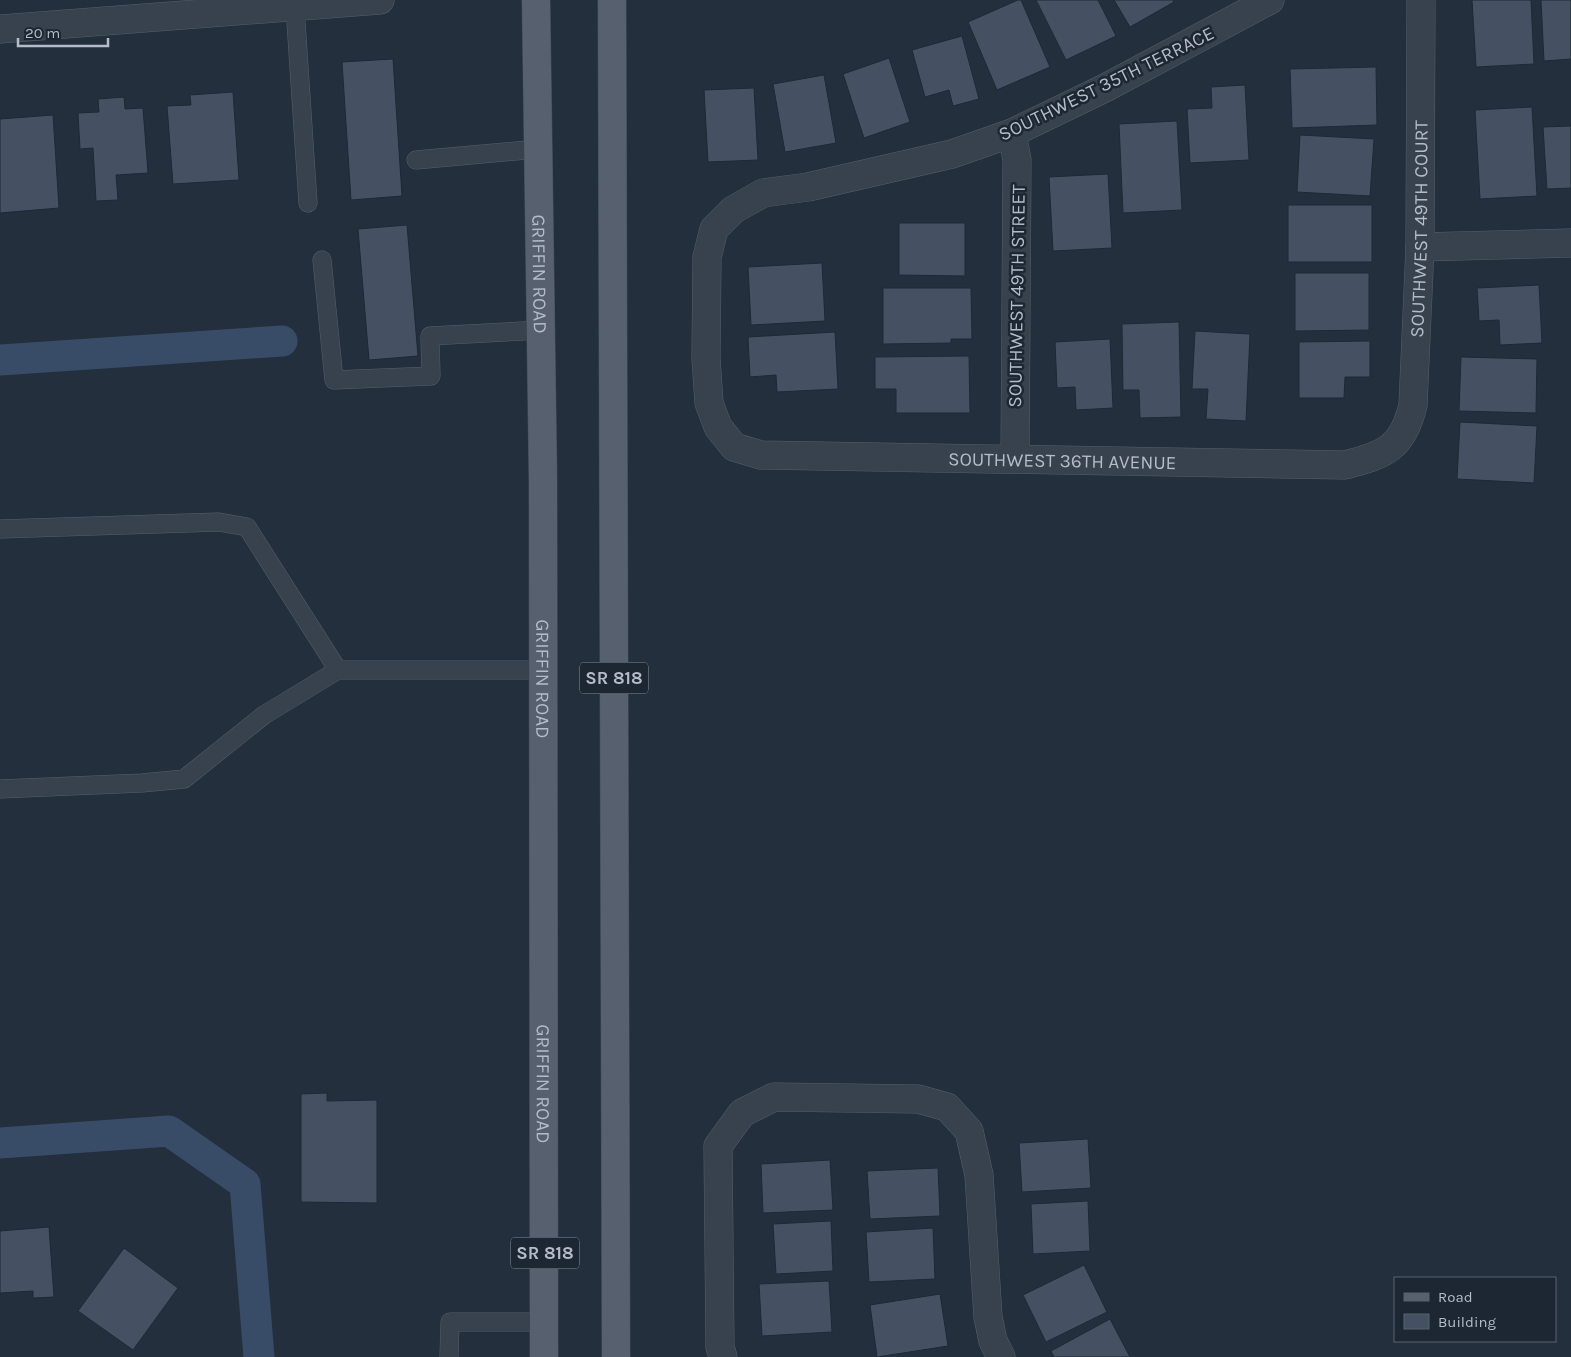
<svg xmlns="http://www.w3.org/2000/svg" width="1571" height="1357" font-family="Karla,sans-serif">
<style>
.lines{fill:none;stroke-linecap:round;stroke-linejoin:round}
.canal{stroke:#394c67;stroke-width:31}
.building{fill:#455162;stroke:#1f2835}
.lane-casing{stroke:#565f6c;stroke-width:19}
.street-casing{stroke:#565f6c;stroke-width:29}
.primary-casing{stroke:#414a57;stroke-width:29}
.lane{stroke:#38414e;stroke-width:18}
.street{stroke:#38414e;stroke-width:28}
.primary{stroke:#56606e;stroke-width:28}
.labels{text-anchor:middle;stroke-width:5;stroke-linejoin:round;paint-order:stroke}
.shield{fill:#1d2633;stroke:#878f9c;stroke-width:1}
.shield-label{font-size:18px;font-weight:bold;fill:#b4bcc9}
.street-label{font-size:19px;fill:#b4bcc9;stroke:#1d2633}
</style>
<rect width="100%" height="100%" fill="#242f3e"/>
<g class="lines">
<path class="canal" d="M 0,360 L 282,341
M 0,1143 L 169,1131 L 245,1184 L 259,1357"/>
</g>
<path class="building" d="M 1018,0 L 1021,0 L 1050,67 L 997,90 L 968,22 Z
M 1036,0 L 1098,0 L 1116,36 L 1066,60 Z
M 1114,0 L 1173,0 L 1174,2 L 1130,27 Z
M 1472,0 L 1531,0 L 1534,64 L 1476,67 Z
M 1541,0 L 1571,0 L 1571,59 L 1544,61 Z
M 962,36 L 979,99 L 953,106 L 949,90 L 925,97 L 912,50 Z
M 889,58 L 910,122 L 864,138 L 843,74 Z
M 393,59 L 402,196 L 351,200 L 342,62 Z
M 1376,67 L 1377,125 L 1292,128 L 1290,69 Z
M 824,75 L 836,143 L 785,152 L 773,84 Z
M 1245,85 L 1249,160 L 1190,163 L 1187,109 L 1212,108 L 1211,87 Z
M 754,88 L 758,160 L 708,162 L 704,90 Z
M 233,92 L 239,180 L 173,184 L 167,106 L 191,105 L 190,95 Z
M 124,97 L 125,109 L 143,108 L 148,173 L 116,175 L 118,200 L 96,201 L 93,148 L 80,149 L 78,113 L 99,112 L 98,99 Z
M 1532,107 L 1537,196 L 1480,199 L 1475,110 Z
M 53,115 L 59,208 L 0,213 L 0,119 Z
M 1177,121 L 1182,210 L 1123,213 L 1119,124 Z
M 1571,126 L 1571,188 L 1547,189 L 1543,127 Z
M 1300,135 L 1374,139 L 1370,196 L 1297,192 Z
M 1108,174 L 1112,248 L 1053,251 L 1049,177 Z
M 1288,205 L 1372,205 L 1372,262 L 1288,262 Z
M 899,223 L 965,223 L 965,276 L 899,275 Z
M 407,225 L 418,356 L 369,360 L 358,229 Z
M 822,263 L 825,321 L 751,325 L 748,267 Z
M 1295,273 L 1369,273 L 1369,330 L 1295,331 Z
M 1539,285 L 1542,343 L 1500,345 L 1499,320 L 1479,321 L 1477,288 Z
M 883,288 L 971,288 L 972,339 L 951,339 L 951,343 L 883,344 Z
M 1179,322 L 1181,417 L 1140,418 L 1139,390 L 1123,390 L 1122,324 Z
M 1195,331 L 1250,334 L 1246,421 L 1206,419 L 1208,389 L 1192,389 Z
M 835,332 L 838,389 L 777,392 L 776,375 L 750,377 L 748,337 Z
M 1110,339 L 1113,408 L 1076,410 L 1075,387 L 1057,388 L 1055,342 Z
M 1370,341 L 1370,377 L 1345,377 L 1344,398 L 1299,398 L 1299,342 Z
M 969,356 L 970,413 L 896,413 L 896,389 L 875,389 L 875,357 Z
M 1461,357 L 1537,359 L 1536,413 L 1459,411 Z
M 1460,422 L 1537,426 L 1534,483 L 1457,479 Z
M 327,1093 L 327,1101 L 377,1100 L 377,1203 L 301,1202 L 301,1094 Z
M 1088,1139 L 1091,1188 L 1022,1192 L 1019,1143 Z
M 830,1160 L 833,1210 L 763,1213 L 761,1164 Z
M 938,1168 L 940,1216 L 870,1219 L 867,1171 Z
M 1088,1201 L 1090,1251 L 1033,1254 L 1031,1204 Z
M 831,1221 L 833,1271 L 776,1274 L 773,1224 Z
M 49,1227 L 54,1297 L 33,1298 L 33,1291 L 0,1293 L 0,1231 Z
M 933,1228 L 935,1279 L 869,1282 L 866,1232 Z
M 124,1248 L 178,1288 L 133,1350 L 78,1311 Z
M 1084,1265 L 1107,1312 L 1046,1342 L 1023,1295 Z
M 829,1281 L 832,1332 L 762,1336 L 759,1284 Z
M 940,1294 L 948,1346 L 877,1357 L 870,1305 Z
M 1110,1319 L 1130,1357 L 1054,1357 L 1051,1351 Z"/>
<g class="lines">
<defs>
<path id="lane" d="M 295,7 L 308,203
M 416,160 L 538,149
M 322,260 L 334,380 L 431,376 L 430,336 L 541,330
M 0,529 L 219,522 L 247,527 L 338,670
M 0,789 L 142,783 L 184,779 L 264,715 L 338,670 L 544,670
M 449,1357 L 450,1322 L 544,1322"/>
<g id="street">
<path id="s1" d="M 1270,0 L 1105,88 L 1012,133 L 952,154 L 808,187 L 763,193 L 733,210 L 714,229 L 707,257 L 706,358 L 709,403 L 718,427 L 734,447 L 761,455 L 1345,465 C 1385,455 1403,448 1413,405 L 1420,247 L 1421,0"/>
<path d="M 0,29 L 380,0"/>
<path d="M 1012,133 L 1017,160 L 1015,458"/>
<path d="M 1420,247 L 1571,243"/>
<path d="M 723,1357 L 720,1347 L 718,1146 L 742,1113 L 774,1097 L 918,1099 L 947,1107 L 969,1131 L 979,1175 L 988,1317 L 993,1341 L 1001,1357"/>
</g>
<g id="primary">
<path id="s2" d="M 536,0 L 543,479 L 544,1357"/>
<path d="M 612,0 L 616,1357"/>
</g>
</defs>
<use href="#lane" class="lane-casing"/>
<use href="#street" class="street-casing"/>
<use href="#primary" class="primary-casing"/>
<use href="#lane" class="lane"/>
<use href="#street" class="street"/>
<use href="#primary" class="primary"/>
</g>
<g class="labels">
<g class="shield">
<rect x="580" y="662.5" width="68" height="31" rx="4"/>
<rect x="511" y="1237.5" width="68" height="31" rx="4"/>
</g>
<g class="shield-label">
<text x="614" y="684">SR 818</text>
<text x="545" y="1259">SR 818</text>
</g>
<g class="street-label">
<text transform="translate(1106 83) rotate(-26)" y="7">SOUTHWEST 35TH TERRACE</text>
<text dy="7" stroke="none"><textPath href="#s1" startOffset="1721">SOUTHWEST 49TH COURT</textPath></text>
<text dy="7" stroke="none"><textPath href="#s2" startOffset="274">GRIFFIN ROAD</textPath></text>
<text transform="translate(1016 296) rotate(-89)" y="7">SOUTHWEST 49TH STREET</text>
<text dy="7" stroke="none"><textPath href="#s1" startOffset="1164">SOUTHWEST 36TH AVENUE</textPath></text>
<text dy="7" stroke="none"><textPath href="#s2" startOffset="679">GRIFFIN ROAD</textPath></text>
<text dy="7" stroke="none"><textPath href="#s2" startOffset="1084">GRIFFIN ROAD</textPath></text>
</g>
</g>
<rect x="1394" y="1277" width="162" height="65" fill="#1d2633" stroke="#59626f"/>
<rect x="1404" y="1293" width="25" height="8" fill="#56606e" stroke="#59626f"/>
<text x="1438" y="1302" font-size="15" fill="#b4bcc9">Road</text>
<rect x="1404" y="1314" width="25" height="15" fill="#455162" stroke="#59626f"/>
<text x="1438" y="1327" font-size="15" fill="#b4bcc9">Building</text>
<path d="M18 38v8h90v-8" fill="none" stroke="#b4bcc9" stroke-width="2.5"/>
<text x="25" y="38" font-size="15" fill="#b4bcc9" stroke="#1d2633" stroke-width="4" paint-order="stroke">20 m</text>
</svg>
